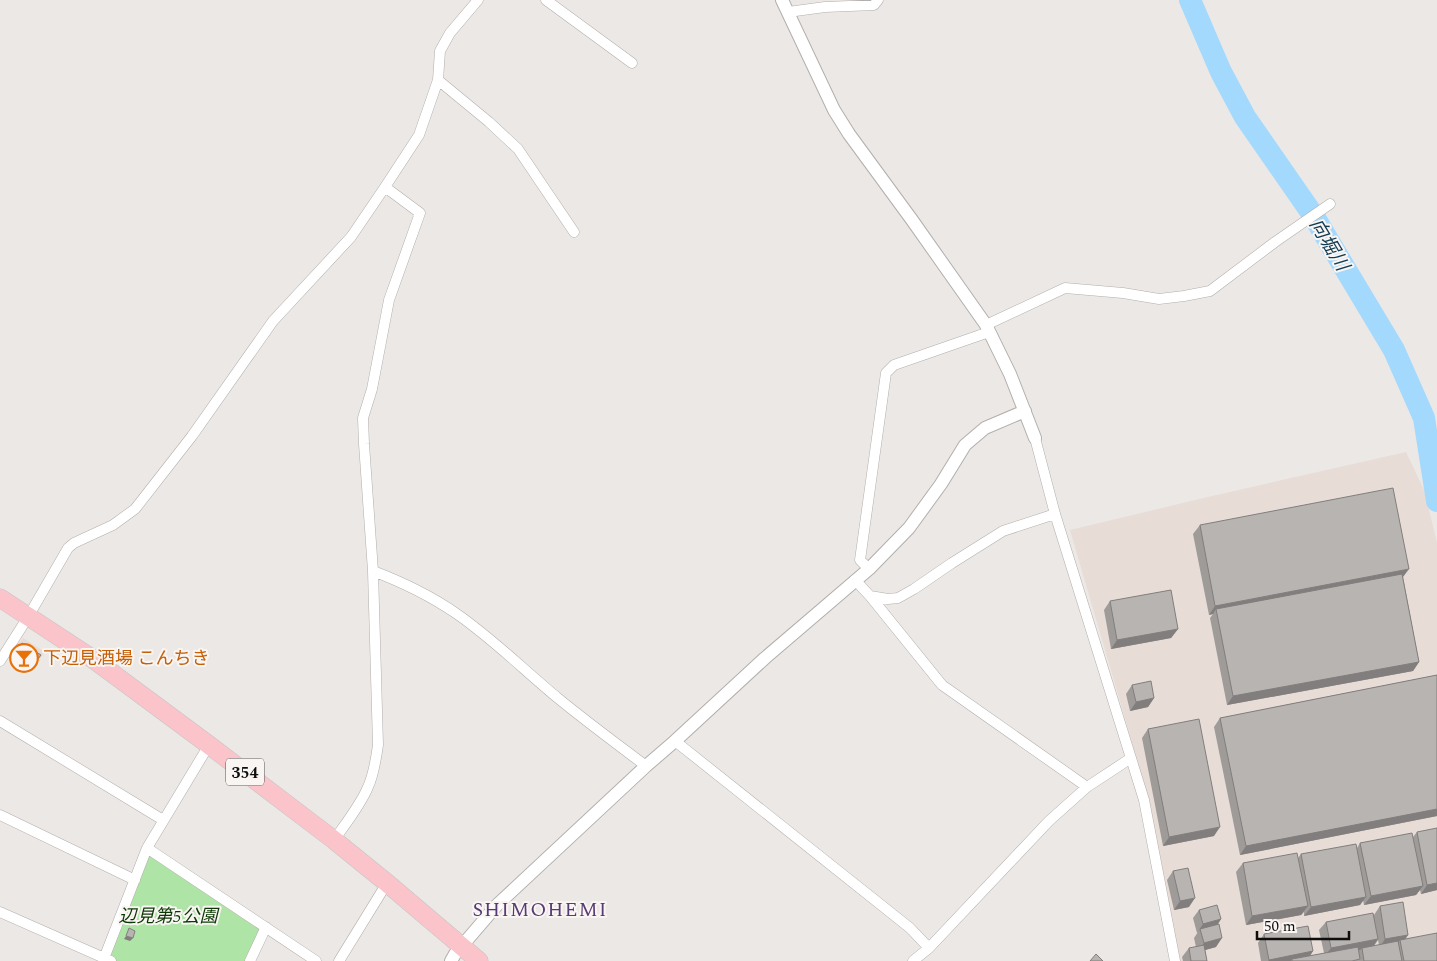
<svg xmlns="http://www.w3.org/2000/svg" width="1437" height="961" font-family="Spectral,'Noto Sans JP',serif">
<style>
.built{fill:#e7dcd6}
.green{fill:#afe4a7}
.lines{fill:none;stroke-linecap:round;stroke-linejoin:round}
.river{stroke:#a3d9fd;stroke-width:22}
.minor-casing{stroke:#b2aeac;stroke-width:11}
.tertiary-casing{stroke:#b2aeac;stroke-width:14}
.trunk-casing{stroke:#c5c5c5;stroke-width:19}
.minor{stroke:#fff;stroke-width:10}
.tertiary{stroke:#fff;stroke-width:12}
.trunk{stroke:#fac4ca;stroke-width:18}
.wall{fill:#9e9b99;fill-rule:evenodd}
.shaded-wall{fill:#817e7d}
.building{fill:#b8b4b2;stroke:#817e7d}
.labels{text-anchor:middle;stroke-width:4;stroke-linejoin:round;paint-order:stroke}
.shield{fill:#f9f5f3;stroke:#555353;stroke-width:1}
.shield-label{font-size:16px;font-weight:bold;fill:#0f0e0e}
.food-label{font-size:18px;fill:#c56008;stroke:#f9f5f3;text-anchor:start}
.park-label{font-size:18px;font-style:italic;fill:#0a3703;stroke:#f9f5f3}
.water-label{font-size:19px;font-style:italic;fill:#123c54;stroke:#f9f5f3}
.quarter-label{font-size:20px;letter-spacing:1px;fill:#583a74;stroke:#f9f5f3}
</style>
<rect width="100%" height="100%" fill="#ece8e6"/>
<path class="built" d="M 1406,452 L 1424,490 L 1437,542 L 1437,961 L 1180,961 L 1149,801 L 1070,530 L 1212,496 Z
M 23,638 L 45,652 L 32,670 L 10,656 Z"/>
<path class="green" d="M 147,848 L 266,927 L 250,961 L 111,961 L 104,958 Z"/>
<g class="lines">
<path class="river" d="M 1190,0 L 1221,72 L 1245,117 L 1313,215 L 1394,350 L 1424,418 L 1437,501"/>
<defs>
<path id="minor" d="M 546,0 L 632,63
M 788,12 L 825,7 L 874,5 L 878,0
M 438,80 L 489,122 L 518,149 L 574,232
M 986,325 L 1065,288 L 1123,293 L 1159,299 L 1184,296 L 1210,291 L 1275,242 L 1330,204
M 1035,438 L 1055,514 L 1144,800 L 1175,961
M 869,569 L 860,560 L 886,373 L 894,365 L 989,332
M 373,571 C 402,582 431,596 457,614 C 493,639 525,671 559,699 C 587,722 617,744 646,766
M 855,580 L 870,596 L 888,599 L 898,598 L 914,589 L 952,563 L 1003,531 L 1055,514
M 870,596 L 942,685 L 1087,787
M 0,661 L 28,617 L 68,548 L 74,543 L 113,525 L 135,509 L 192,436 L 273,321 L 351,237 L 385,187 L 419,135 L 438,80 L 440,51 L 450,33 L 478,0
M 0,721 L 163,820
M 675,741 L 910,928 L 929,948
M 0,815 L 135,880
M 334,840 C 346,823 360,806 368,787 C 374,774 376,759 378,745 L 373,571 L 364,444 L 363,418 L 372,389 L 389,300 L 420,213 L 385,187
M 147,848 L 316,961
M 0,912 L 111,961
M 103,961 L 147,848 L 209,745
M 250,961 L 266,927
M 339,961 L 387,883
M 913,961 L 929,948 L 1049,821 L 1087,787 L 1131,758"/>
<path id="tertiary" d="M 782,0 L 834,110 L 849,134 L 912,220 L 986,325 L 1010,374 L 1035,438
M 451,961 L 455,954 L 497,905 L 646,766 L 675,741 L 765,658 L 869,569 L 909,528 L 941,484 L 965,445 L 985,428 L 1025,411"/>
<path id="trunk" d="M 0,598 L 93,659 L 209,745 L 334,840 L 387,883 L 479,961"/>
</defs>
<use href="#minor" class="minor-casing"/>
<use href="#tertiary" class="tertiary-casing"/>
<use href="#trunk" class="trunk-casing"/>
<use href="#minor" class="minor"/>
<use href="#tertiary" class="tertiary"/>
<use href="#trunk" class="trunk"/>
</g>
<path class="wall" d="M 1200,525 L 1403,577 L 1419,662 L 1413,671 L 1227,705 L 1210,618 L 1213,614 L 1209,615 L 1193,534 Z
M 1110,601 L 1178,629 L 1171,638 L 1111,649 L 1104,610 Z
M 22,643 L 41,655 L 31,669 L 13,656 Z
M 1437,675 L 1437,816 L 1240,855 L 1214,727 L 1220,718 Z
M 1132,685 L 1154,698 L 1148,707 L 1130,711 L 1126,694 Z
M 1148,729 L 1214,836 L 1163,846 L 1142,738 Z
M 1417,832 L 1437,890 L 1421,894 L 1420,890 L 1416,895 L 1364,905 L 1363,900 L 1360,905 L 1304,916 L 1304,912 L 1301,915 L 1246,925 L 1236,872 L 1243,863 L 1298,858 L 1301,854 L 1357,848 L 1360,843 L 1413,837 Z
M 1173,871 L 1189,907 L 1174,910 L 1167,880 Z
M 1380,906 L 1408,935 L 1405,939 L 1437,961 L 1261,961 L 1258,943 L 1264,934 L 1313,951 L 1310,956 L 1324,953 L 1319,930 L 1326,922 L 1374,915 ZM 1378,940 L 1379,945 L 1374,946 Z
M 1199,910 L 1221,919 L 1218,924 L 1216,947 L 1205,950 L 1207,961 L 1183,961 L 1182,957 L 1189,948 L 1196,947 L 1194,938 L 1198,932 L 1197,933 L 1193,918 Z"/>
<path class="shaded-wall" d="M 1409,569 L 1403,577 L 1216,609 L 1213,614 L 1209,615 L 1215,606 Z
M 1178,629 L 1171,638 L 1111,649 L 1117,640 Z
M 1419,662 L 1413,671 L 1227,705 L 1233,696 Z
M 1154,698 L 1148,707 L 1130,711 L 1136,702 Z
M 1437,809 L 1437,816 L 1240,855 L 1246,846 Z
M 1220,827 L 1214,836 L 1163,846 L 1169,837 Z
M 1437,883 L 1437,890 L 1421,894 L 1427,885 Z
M 1423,886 L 1416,895 L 1364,905 L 1371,896 Z
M 1366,897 L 1360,905 L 1304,916 L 1311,907 Z
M 1195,898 L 1189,907 L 1174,910 L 1180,901 Z
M 1308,906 L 1301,915 L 1246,925 L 1252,916 Z
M 1221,919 L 1215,928 L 1200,929 L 1197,933 L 1203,924 Z
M 1408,935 L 1402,944 L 1400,940 L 1397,945 L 1379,948 L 1385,939 Z
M 126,936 L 133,938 L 130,941 L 124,939 Z
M 1222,938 L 1216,947 L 1198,952 L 1204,943 Z
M 1378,939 L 1372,948 L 1362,948 L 1360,950 L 1324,957 L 1331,948 Z
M 1313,951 L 1307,960 L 1292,959 L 1291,961 L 1268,961 L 1269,960 Z"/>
<path class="building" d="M 1393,488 L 1409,569 L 1215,606 L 1200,525 Z
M 1402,574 L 1419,662 L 1233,696 L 1216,609 Z
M 1171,590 L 1178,629 L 1117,640 L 1110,601 Z
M 22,643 L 41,655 L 35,663 L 17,650 Z
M 1437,675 L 1437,809 L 1246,846 L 1220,718 Z
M 1151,681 L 1154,698 L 1136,702 L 1132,685 Z
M 1199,719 L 1220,827 L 1169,837 L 1148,729 Z
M 1437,828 L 1437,883 L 1427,885 L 1417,832 Z
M 1412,833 L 1423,886 L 1371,896 L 1360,843 Z
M 1356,844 L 1366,897 L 1311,907 L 1301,854 Z
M 1297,853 L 1308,906 L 1252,916 L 1243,863 Z
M 1188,868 L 1195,898 L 1180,901 L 1173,871 Z
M 1403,902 L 1408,935 L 1385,939 L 1380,906 Z
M 1217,905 L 1221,919 L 1203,924 L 1199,910 Z
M 1373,913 L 1378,939 L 1331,948 L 1326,922 Z
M 1219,924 L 1222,938 L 1204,943 L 1200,929 Z
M 1308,926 L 1313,951 L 1269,960 L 1264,934 Z
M 129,928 L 135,931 L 133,938 L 126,936 Z
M 1437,933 L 1437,961 L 1404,961 L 1400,940 Z
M 1398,941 L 1402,961 L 1364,961 L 1362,948 Z
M 1204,945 L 1207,961 L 1191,961 L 1189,948 Z
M 1358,947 L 1360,959 L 1352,961 L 1292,961 L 1292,959 Z
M 1096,954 L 1103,961 L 1090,961 Z"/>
<defs>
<symbol id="bar-ring" viewBox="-11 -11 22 22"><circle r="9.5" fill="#f9f5f3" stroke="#e8710a" stroke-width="1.5"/><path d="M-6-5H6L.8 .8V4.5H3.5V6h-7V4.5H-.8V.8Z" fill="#e8710a"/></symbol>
</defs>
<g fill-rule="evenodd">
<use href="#bar-ring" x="8" y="642" width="32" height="32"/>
</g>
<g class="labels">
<rect class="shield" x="226" y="758.5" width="38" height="27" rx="4"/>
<g class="shield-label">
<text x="245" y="778">354</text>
</g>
<g class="food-label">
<text x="43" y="664">下辺見酒場 こんちき</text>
</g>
<g class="park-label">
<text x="168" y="922">辺見第5公園</text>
</g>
<g class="water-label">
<text transform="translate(1330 244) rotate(59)" y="7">向堀川</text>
</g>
<g class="quarter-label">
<text x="540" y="916">SHIMOHEMI</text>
</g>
</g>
<path d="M1257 931v8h92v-8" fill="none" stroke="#0f0e0e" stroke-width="2.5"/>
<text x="1264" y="931" font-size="15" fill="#0f0e0e" stroke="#f9f5f3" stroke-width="4" paint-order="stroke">50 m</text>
</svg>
